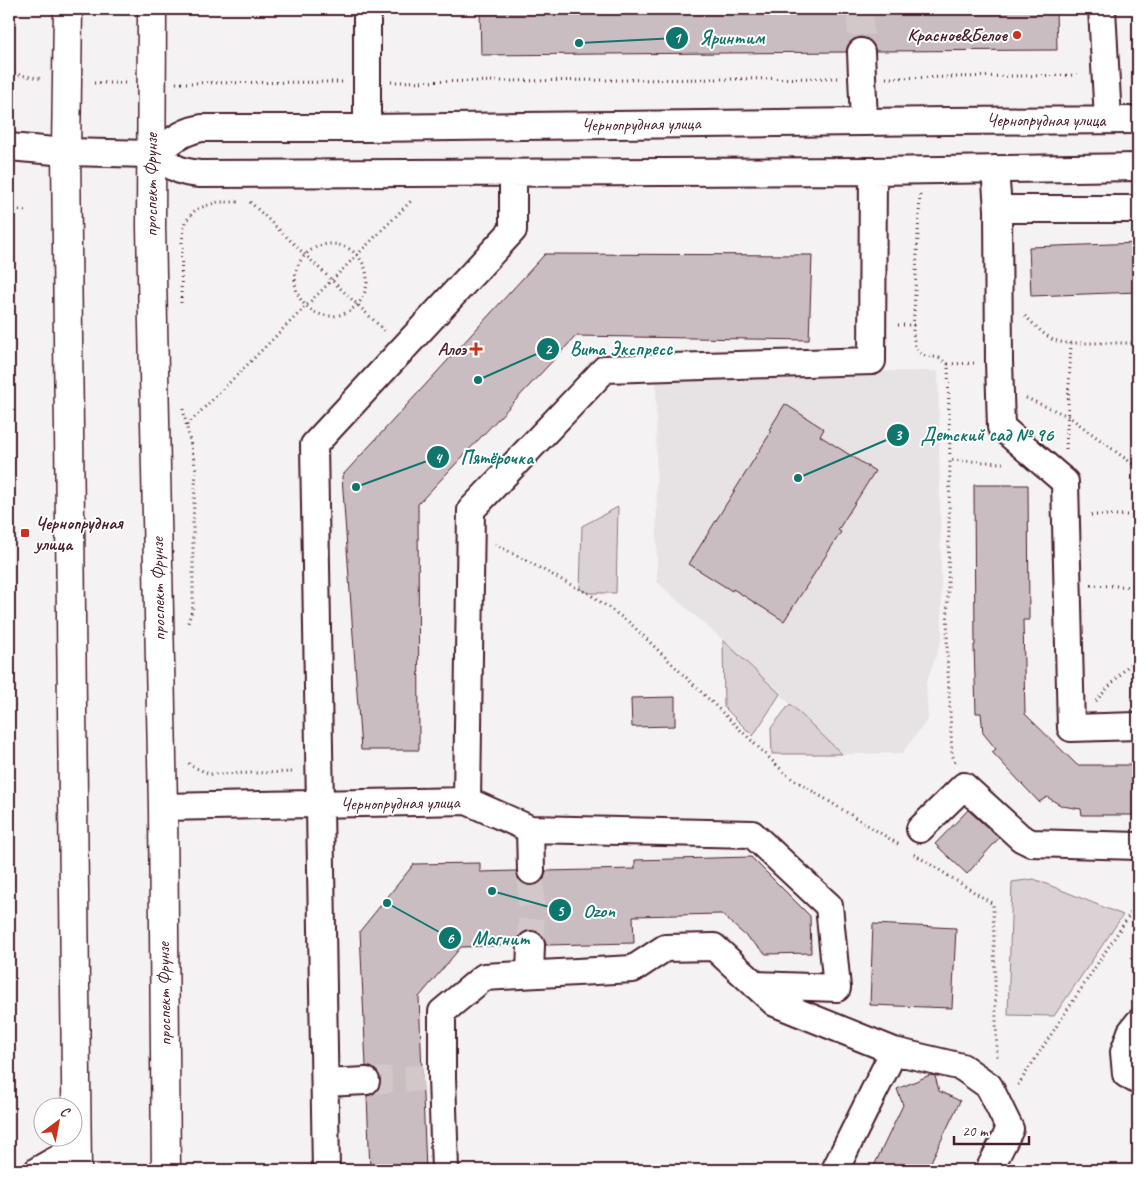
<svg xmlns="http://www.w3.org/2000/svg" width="1147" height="1179" font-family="Caveat,sans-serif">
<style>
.built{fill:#e7e2e3}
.green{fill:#dbd2d5;stroke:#927880}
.building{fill:#cabdc1;stroke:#4a1f2b}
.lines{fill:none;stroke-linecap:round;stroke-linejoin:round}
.minor-tunnel{stroke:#d2c8ca;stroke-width:26;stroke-dasharray:26 13;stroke-linecap:butt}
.minor-casing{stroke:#4a1f2b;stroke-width:30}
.major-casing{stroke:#4a1f2b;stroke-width:31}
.path{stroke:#4a1f2b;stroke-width:3;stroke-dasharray:1 4;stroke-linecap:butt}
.minor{stroke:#fff;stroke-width:26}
.major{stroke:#fff;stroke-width:28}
.poi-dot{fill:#c8321e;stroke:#fff;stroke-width:2}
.labels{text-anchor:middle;stroke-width:4;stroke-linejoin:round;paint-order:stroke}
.poi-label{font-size:18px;font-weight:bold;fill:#4a1f2b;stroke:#fff;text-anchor:end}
.street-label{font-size:18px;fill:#4a1f2b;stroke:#fff}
.leader{fill:none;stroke:#0f766e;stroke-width:2}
.callout-dot{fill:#0f766e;stroke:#fff;stroke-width:2}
.mark-label{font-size:15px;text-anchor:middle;font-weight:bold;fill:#fff}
.callout-label{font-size:19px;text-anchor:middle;font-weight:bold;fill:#0f766e;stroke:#fff;stroke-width:4;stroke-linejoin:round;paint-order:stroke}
</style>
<rect width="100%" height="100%" fill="#f4f2f2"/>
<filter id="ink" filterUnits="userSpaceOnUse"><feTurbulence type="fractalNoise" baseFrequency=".02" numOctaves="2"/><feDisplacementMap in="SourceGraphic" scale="10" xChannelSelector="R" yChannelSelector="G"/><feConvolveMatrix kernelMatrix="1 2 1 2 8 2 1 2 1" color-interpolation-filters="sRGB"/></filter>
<g filter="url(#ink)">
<path class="built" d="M 938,371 L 942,638 L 926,683 L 928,719 L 902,753 L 842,754 L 723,640 L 657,582 L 656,373 Z"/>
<path class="green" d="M 618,507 L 616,593 L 588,593 L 580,589 L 582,526 Z
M 723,640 L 780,694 L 753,736 L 724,707 Z
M 790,704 L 842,754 L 772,754 L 771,728 Z
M 1034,879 L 1123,915 L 1054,1016 L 1008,1015 L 1012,882 Z"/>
<path class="building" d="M 480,9 L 1056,9 L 1057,50 L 876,51 L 873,44 L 867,39 L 861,37 L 853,40 L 848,45 L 846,52 L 481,55 Z
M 1138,243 L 1138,292 L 1031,296 L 1029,247 Z
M 545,254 L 812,255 L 809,340 L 576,336 L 418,504 L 419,750 L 361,750 L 342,476 Z
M 785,404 L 824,429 L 820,436 L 875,471 L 838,530 L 841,532 L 784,621 L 733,589 L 732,591 L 689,564 L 771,432 L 769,430 Z
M 974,485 L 1028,485 L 1029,620 L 1023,620 L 1025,714 L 1077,765 L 1138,765 L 1138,815 L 1082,815 L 1081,809 L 1062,806 L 1047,797 L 1039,802 L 992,752 L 996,749 L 983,733 L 981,713 L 976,713 L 974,645 L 975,645 Z
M 675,697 L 675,726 L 632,727 L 631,698 Z
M 968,810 L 999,838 L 967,874 L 935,844 Z
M 751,857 L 810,916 L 811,953 L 766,954 L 721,914 L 633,916 L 634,943 L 546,945 L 544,938 L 539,933 L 531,930 L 524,932 L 519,937 L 516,945 L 461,947 L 419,997 L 426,1170 L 370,1170 L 367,1096 L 374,1094 L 379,1088 L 381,1080 L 379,1073 L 373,1068 L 366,1066 L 360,931 L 414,864 L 480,863 L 480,872 L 516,871 L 518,878 L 523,884 L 532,886 L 539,884 L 544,879 L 546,871 L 635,869 L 635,860 Z
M 873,924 L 956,928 L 952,1008 L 870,1005 Z
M 930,1075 L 935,1076 L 939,1091 L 960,1101 L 927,1170 L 872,1170 L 903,1105 L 897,1089 Z"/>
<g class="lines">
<path class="minor-tunnel" d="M 860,9 L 861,52
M 531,945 L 531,871
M 366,1081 L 423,1078"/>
<defs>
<path id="minor" d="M 1102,9 L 1108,120
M 861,52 L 864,122
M 367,128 L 367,9
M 9,147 L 66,152 L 151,154 C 165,157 162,158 172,166 C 181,172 191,173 200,174 L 873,171 L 1138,167
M 151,154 C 162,152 163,148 172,141 C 181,134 191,130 202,128 L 367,128 L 947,121 L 1138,120
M 995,169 L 998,209 L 1138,209
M 998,209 L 999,361 L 1001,427 L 1065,482 L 1071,728 L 1138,726
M 467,801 L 471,510 L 605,369 L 872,361 L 873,171
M 163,807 L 467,801 L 530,829 L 752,834 L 829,906 L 837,988 L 755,985
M 530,829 L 531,871
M 920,829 L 964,786 L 1021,838 L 1031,843 L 1138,846
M 530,974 L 531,945
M 1138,1023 L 1131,1032 L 1124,1052 L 1126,1074 L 1138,1081
M 325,1083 L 366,1081
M 38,1170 L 77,1148
M 326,1170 L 314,445 L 513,230 L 513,174
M 445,1170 L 442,1077 L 442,1012 L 484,977 L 633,969 L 665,948 L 714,947 L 775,1003 L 894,1051 L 962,1067 L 989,1086 L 1010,1129 L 989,1170
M 835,1170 L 894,1051"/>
<path id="major" d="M 68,9 L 66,152 L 77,1170
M 152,9 L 151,227 L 163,807 L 166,1170"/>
</defs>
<use href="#minor" class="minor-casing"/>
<use href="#major" class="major-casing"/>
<path class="path" d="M 9,73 L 43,79
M 886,78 L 1080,75
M 391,82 L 837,78
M 94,83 L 125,83
M 176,83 L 342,82
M 920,195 L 913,332 L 915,347 L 922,355 L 939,358 L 948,364 L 950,460
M 250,202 L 385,331
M 9,209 L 27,211
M295 280a36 36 0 1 1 72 0a36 36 0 1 1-72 0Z
M 181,303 L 182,241 L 185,222 L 196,209 L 218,202 L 238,202
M 1025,316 L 1043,333 L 1053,340 L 1065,343 L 1138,343
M 898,325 L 914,325
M 948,364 L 975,363
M 1026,398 L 1068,416 L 1138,468
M 183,409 L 196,470 L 193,521 L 193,607 L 187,626
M 187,425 L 411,201
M 1066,449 L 1071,343
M 1091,515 L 1138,515
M 495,544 L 575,587 L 588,593 L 630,623 L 788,776 L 898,844
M 1091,585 L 1138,587
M 1096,701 L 1138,655
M 955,762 L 952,754 L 947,651 L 950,460 L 1003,463
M 189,763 L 191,766 L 210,774 L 295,772
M 914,854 L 993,904 L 997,1059
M 1018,1085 L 1138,902
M 1134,1106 L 1138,1121"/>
<use href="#minor" class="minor"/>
<use href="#major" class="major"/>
</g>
</g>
<g class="poi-dot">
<circle cx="1017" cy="35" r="5"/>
<path d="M473.5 341.5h5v5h5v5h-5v5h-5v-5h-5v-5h5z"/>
<rect x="20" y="528" width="10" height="10" rx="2.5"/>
</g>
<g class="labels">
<g class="poi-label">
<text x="1007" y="41">Красное&amp;Белое</text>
<text x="466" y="355">Алоэ</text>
<text x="35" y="529" text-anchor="start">Чернопрудная<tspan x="35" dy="21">улица</tspan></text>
</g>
<g class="street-label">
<text x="1046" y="126">Чернопрудная улица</text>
<text transform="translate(641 124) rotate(-1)" y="6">Чернопрудная улица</text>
<text transform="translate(151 185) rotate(-90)" y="6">проспект Фрунзе</text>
<text transform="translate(158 589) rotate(-91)" y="6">проспект Фрунзе</text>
<text transform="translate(400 803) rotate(-1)" y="6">Чернопрудная улица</text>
<text transform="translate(164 994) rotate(-91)" y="6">проспект Фрунзе</text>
</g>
</g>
<path class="leader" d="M579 43L677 38M478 380L548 349M798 478L898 435M356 487L438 457M492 891L560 910M387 903L450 938"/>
<g class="callout-dot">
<circle cx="579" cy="43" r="5"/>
<circle cx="478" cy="380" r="5"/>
<circle cx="798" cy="478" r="5"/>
<circle cx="356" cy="487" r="5"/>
<circle cx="492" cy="891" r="5"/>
<circle cx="387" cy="903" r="5"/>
<circle cx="677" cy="38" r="12"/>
<circle cx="548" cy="349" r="12"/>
<circle cx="898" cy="435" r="12"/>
<circle cx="438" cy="457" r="12"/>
<circle cx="560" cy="910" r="12"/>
<circle cx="450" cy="938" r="12"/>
</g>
<g class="mark-label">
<text x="677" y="43">1</text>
<text x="548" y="354">2</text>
<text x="898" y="440">3</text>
<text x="438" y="463">4</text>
<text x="560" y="916">5</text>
<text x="450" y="943">6</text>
</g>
<g class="callout-label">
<text x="732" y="44">Яринтим</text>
<text x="621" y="355">Вита Экспресс</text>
<text x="987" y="441">Детский сад № 96</text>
<text x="497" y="464">Пятёрочка</text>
<text x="599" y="917">Ozon</text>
<text x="501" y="945">Магнит</text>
</g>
<rect width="1147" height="1179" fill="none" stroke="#fff" stroke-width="30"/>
<rect x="15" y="15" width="1117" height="1149" fill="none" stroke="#4a1f2b" stroke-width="2" filter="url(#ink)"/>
<g transform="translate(58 1122) rotate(32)"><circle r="24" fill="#ffffff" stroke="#b7a5aa"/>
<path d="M0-4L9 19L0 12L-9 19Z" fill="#c8321e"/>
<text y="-8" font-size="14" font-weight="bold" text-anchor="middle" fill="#4a1f2b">С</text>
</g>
<path d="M954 1136v8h75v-8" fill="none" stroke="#4a1f2b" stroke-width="2.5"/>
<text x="962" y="1136" font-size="15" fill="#4a1f2b" stroke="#ffffff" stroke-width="4" paint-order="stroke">20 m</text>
</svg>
